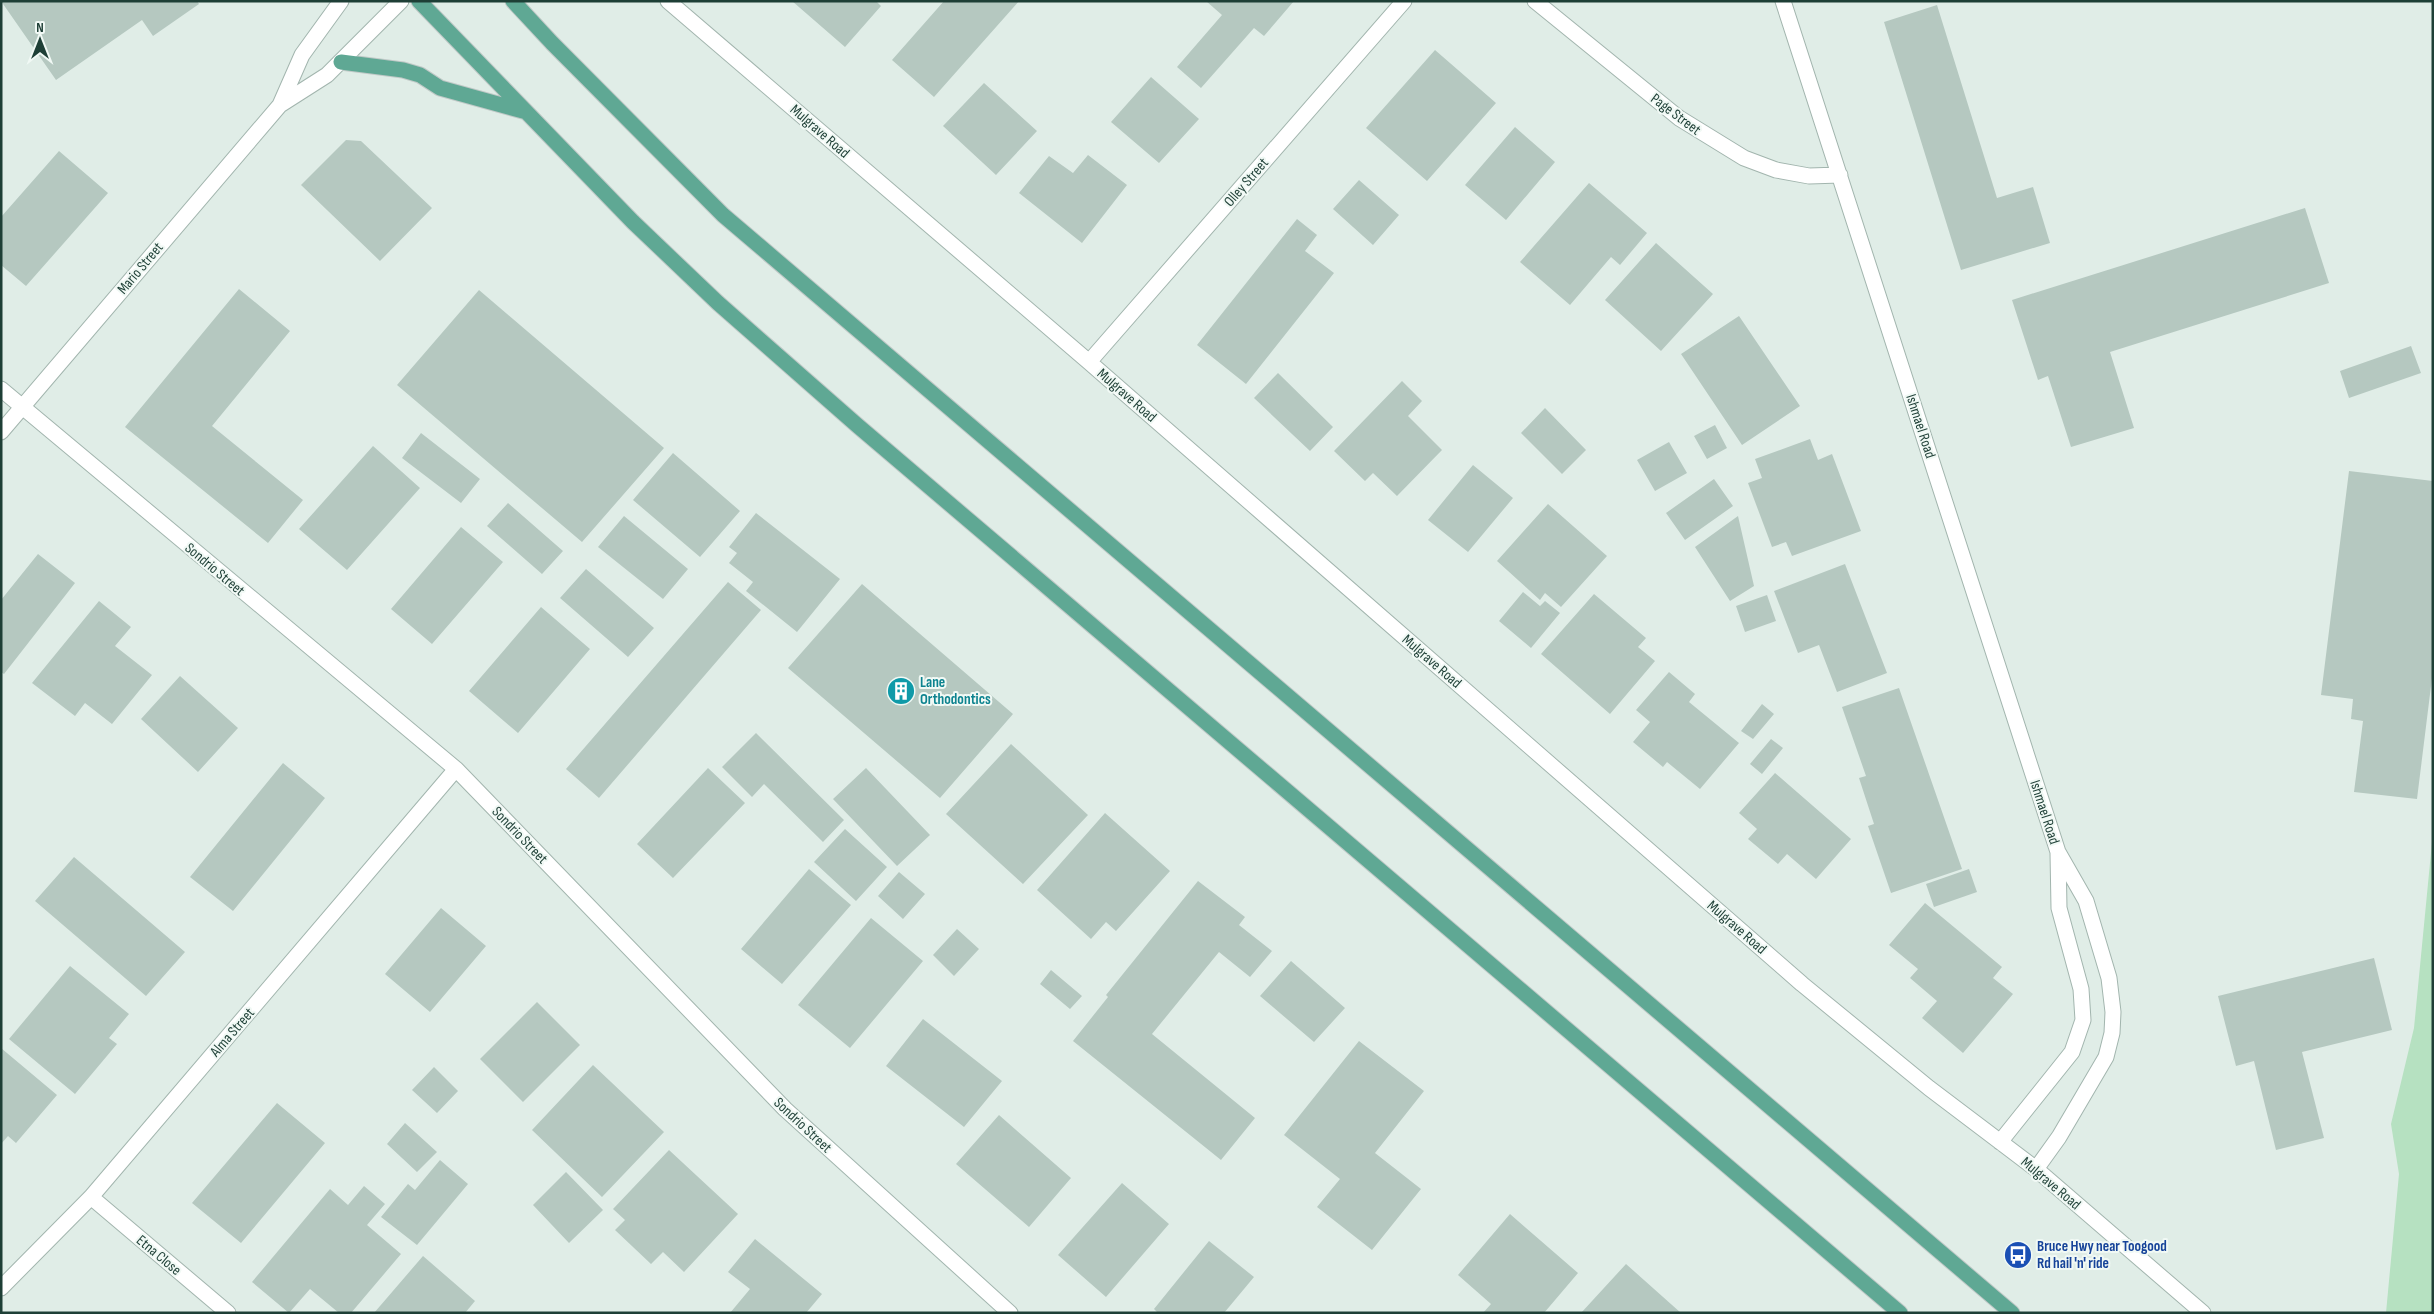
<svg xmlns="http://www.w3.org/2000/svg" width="2434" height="1314" font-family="'Sofia Sans Condensed',sans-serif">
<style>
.green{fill:#b6e1c1}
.building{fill:#b5c8c0}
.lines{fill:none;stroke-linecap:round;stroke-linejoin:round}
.minor-casing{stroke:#a2b5ae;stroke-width:17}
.primary-casing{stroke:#c0c9c7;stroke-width:17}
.minor{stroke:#fff;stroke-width:15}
.primary{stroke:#5fa894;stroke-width:15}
.labels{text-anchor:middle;stroke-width:4;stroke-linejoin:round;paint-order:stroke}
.street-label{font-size:15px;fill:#1e3f36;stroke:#f1f9f5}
.culture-label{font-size:15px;font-weight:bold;fill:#0d838f;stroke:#f1f9f5;text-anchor:start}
.transit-label{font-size:15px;font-weight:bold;fill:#164399;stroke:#f1f9f5;text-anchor:start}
</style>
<rect width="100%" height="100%" fill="#e0ede7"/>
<path class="green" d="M 2433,832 L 2433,1313 L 2386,1313 L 2399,1174 L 2391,1124 L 2414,1028 Z"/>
<path class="building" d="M 1,1 L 197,1 L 199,4 L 153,36 L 142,20 L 56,80 Z
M 792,1 L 876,1 L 881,6 L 845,47 Z
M 944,1 L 1019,1 L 934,97 L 892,60 Z
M 1206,1 L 1294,1 L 1264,36 L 1254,28 L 1201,88 L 1177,67 L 1222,15 Z
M 1937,5 L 1997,198 L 2033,187 L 2050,243 L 1961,270 L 1884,22 Z
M 1435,50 L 1496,103 L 1427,181 L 1366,128 Z
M 1151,77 L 1199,119 L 1159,163 L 1111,122 Z
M 984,83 L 1037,131 L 996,175 L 943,126 Z
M 1515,127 L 1555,162 L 1506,220 L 1465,185 Z
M 346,140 L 361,141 L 432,208 L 380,261 L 301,185 Z
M 59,151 L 108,193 L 26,286 L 1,265 L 1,217 Z
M 1088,155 L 1127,185 L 1082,243 L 1019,193 L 1049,156 L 1073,173 Z
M 1359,180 L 1399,215 L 1373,245 L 1333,209 Z
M 1589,183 L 1647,233 L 1620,265 L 1611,257 L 1570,305 L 1520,262 Z
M 2305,208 L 2329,283 L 2110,352 L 2134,428 L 2071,447 L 2048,376 L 2038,380 L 2012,300 Z
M 1297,219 L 1317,235 L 1305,251 L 1334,273 L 1246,384 L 1197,345 Z
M 1656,243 L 1713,294 L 1661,351 L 1605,300 Z
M 239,289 L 290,331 L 212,426 L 303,500 L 268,543 L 125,427 Z
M 479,290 L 664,448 L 582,542 L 397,385 Z
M 1739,316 L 1800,406 L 1742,445 L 1681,354 Z
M 2411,346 L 2421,373 L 2349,398 L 2340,371 Z
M 1278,373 L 1333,427 L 1310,451 L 1254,398 Z
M 1402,381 L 1422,401 L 1408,416 L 1442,450 L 1397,496 L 1373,473 L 1365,481 L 1334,451 Z
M 1545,408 L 1586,450 L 1562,474 L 1521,433 Z
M 1715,425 L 1727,448 L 1707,459 L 1694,436 Z
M 421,433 L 480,479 L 461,503 L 402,458 Z
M 1810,439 L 1818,460 L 1832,454 L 1861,531 L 1792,556 L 1786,542 L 1772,547 L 1748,483 L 1762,478 L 1755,459 Z
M 1669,442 L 1687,473 L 1655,491 L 1637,460 Z
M 373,446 L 420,488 L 347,570 L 299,529 Z
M 673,453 L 740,511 L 700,557 L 633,500 Z
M 1473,465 L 1513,498 L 1468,552 L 1428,520 Z
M 2349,471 L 2433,481 L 2433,670 L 2417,799 L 2354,792 L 2363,721 L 2351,719 L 2353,699 L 2321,695 Z
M 1714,479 L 1733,506 L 1685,540 L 1666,513 Z
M 508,503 L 563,551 L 542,574 L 487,526 Z
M 1548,504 L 1607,556 L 1561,607 L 1545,593 L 1540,600 L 1497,561 Z
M 756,513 L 840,579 L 797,632 L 746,591 L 753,582 L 729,563 L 737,553 L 729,547 Z
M 624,516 L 688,569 L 663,599 L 598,547 Z
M 1738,516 L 1754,586 L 1730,601 L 1695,547 Z
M 461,527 L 503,562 L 432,644 L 391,609 Z
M 38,554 L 75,583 L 4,674 L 1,672 L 1,600 Z
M 1845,564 L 1887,673 L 1837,692 L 1819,645 L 1798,653 L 1774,591 Z
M 586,569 L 654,628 L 628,657 L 560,598 Z
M 728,582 L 761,610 L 599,798 L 566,769 Z
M 862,584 L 1013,714 L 940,798 L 788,668 Z
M 1523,592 L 1540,606 L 1545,601 L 1560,613 L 1531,648 L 1499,621 Z
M 1594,594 L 1646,638 L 1638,647 L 1655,661 L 1610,714 L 1541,654 Z
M 1767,595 L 1776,621 L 1745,632 L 1736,606 Z
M 99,601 L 131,627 L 115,646 L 152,675 L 112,724 L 85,703 L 75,716 L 32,683 Z
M 541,607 L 590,649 L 518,733 L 469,691 Z
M 1669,672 L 1695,694 L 1689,702 L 1739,743 L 1700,789 L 1667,762 L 1663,767 L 1633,742 L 1650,722 L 1636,710 Z
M 180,676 L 238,728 L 198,772 L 141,719 Z
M 1899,688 L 1962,869 L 1891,893 L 1868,826 L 1874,824 L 1859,778 L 1866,776 L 1842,707 Z
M 1762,704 L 1774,714 L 1753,739 L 1741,731 Z
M 756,733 L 844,820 L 823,842 L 764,784 L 752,797 L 722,767 Z
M 1771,739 L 1783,748 L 1762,774 L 1750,764 Z
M 1011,744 L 1088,815 L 1023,884 L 946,814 Z
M 283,763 L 325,798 L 233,911 L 190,877 Z
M 708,768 L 745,803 L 673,878 L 637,844 Z
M 866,768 L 930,835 L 897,866 L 833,799 Z
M 1775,773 L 1851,839 L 1816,879 L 1787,854 L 1778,864 L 1748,839 L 1757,829 L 1739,813 Z
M 1105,813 L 1170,871 L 1116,931 L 1106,922 L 1091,939 L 1037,890 Z
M 845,829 L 887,867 L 856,901 L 814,862 Z
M 74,857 L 185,952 L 146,996 L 35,901 Z
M 809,869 L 851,905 L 782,984 L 741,949 Z
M 1969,869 L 1977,892 L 1934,907 L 1926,884 Z
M 899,872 L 925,894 L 903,919 L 878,896 Z
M 1198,881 L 1245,917 L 1239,925 L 1272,951 L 1250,977 L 1219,952 L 1152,1034 L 1255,1118 L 1221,1160 L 1073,1041 L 1108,997 L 1106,995 Z
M 1925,903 L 2002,967 L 1993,978 L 2013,994 L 1963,1053 L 1922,1018 L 1937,1001 L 1910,978 L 1918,969 L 1889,945 Z
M 441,908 L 486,946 L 430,1012 L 385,974 Z
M 871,918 L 923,961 L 850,1048 L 798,1005 Z
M 957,929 L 979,949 L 954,976 L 933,955 Z
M 2374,958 L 2392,1030 L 2302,1052 L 2324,1138 L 2276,1150 L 2254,1061 L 2236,1066 L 2218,996 Z
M 1291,961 L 1345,1008 L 1314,1042 L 1260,996 Z
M 70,966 L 129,1014 L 109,1038 L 117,1044 L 75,1094 L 9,1039 Z
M 1051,970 L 1082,996 L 1070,1009 L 1040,984 Z
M 537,1002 L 580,1045 L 523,1102 L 480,1059 Z
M 923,1019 L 1002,1081 L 964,1127 L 886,1066 Z
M 1359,1041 L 1424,1091 L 1375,1153 L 1421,1189 L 1372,1250 L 1317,1207 L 1340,1179 L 1284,1135 Z
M 1,1048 L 57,1095 L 16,1143 L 8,1136 L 1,1144 Z
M 593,1065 L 664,1132 L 602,1197 L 532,1130 Z
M 434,1067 L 458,1091 L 437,1113 L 412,1090 Z
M 277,1103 L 325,1143 L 241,1243 L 192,1203 Z
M 999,1115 L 1071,1178 L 1029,1227 L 956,1164 Z
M 405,1123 L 437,1152 L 417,1172 L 387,1144 Z
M 669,1150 L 738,1214 L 684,1272 L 663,1252 L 651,1264 L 615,1230 L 625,1220 L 613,1209 Z
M 440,1160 L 468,1184 L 417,1245 L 381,1217 L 408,1184 L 415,1190 Z
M 566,1172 L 603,1210 L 569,1243 L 533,1205 Z
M 1122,1183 L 1169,1224 L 1106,1297 L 1058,1255 Z
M 364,1186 L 385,1204 L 367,1225 L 401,1254 L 351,1313 L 339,1313 L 310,1289 L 289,1313 L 252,1282 L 330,1189 L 348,1205 Z
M 1510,1214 L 1578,1273 L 1544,1313 L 1483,1313 L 1491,1304 L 1458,1275 Z
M 755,1239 L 822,1294 L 806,1313 L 730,1313 L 750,1289 L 728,1272 Z
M 1209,1241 L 1254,1277 L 1224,1313 L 1158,1313 L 1154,1309 Z
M 423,1256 L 475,1301 L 465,1313 L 374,1313 Z
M 1626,1264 L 1681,1313 L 1581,1313 Z"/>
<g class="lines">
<defs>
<path id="minor" d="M 668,1 L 1089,362 L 1802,984 L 1929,1088 L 2036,1169 L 2203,1313
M 1535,1 L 1679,118 L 1744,158 L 1776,170 L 1809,176 L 1840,175
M 1783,1 L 2058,852 L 2086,901 L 2109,978 L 2113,1012 L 2112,1033 L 2106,1057 L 2059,1137 L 2036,1169
M 280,105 L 327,75 L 401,1
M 1089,362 L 1404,1
M 1,389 L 456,769 L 785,1109 L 1010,1313
M 1,432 L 280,105 L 302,55 L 341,1
M 2000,1142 L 2072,1052 L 2083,1020 L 2081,989 L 2059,908 L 2058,853
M 91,1197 L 228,1313
M 1,1288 L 91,1197 L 456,769"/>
<path id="primary" d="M 419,1 L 633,222 L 718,303 L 858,426 L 1900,1313
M 513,1 L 552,43 L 723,215 L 2012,1313
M 341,62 L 403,70 L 420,75 L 440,88 L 523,111"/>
</defs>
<use href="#minor" class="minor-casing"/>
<use href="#primary" class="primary-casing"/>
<use href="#minor" class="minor"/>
<use href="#primary" class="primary"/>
</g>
<defs>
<symbol id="building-disc" viewBox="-11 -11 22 22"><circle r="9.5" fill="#0f9aa8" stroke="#f1f9f5"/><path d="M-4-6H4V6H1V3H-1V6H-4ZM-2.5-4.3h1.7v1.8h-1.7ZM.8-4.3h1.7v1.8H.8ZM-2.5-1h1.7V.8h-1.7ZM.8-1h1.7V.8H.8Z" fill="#fff"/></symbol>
<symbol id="bus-disc" viewBox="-11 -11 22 22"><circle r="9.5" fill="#1a4fb4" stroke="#f1f9f5"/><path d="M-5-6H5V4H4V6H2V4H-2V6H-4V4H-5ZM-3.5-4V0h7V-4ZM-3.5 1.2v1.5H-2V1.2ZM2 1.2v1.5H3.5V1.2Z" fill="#fff"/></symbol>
</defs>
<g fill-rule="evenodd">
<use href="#building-disc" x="885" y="675" width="32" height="32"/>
<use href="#bus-disc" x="2002" y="1239" width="32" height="32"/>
</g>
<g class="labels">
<g class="street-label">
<text transform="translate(1676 114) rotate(37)" y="5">Page Street</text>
<text transform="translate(820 131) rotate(41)" y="5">Mulgrave Road</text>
<text transform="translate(1246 182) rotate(-49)" y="5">Olley Street</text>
<text transform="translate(140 268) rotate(-50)" y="5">Mario Street</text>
<text transform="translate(1127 395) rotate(41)" y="5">Mulgrave Road</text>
<text transform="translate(1921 426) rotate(72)" y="5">Ishmael Road</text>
<text transform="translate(215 569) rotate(40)" y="5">Sondrio Street</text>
<text transform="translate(1432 661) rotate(41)" y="5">Mulgrave Road</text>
<text transform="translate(2045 812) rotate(72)" y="5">Ishmael Road</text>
<text transform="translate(520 835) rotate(46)" y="5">Sondrio Street</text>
<text transform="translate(1737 927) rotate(41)" y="5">Mulgrave Road</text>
<text transform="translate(232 1032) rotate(-49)" y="5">Alma Street</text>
<text transform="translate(803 1125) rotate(43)" y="5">Sondrio Street</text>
<text transform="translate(2051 1183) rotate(40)" y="5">Mulgrave Road</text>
<text transform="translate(159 1255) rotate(40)" y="5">Etna Close</text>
</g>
<g class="culture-label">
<text x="920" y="687">Lane<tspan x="920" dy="17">Orthodontics</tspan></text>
</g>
<g class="transit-label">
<text x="2037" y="1251">Bruce Hwy near Toogood<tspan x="2037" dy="17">Rd hail 'n' ride</tspan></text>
</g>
</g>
<rect width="2434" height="1314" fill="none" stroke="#1e3f36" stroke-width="5"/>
<g transform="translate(40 40)" stroke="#f1f9f5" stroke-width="4" paint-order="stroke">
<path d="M0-4L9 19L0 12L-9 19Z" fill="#1e3f36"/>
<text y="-8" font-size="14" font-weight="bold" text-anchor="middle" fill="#1e3f36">N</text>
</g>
</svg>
